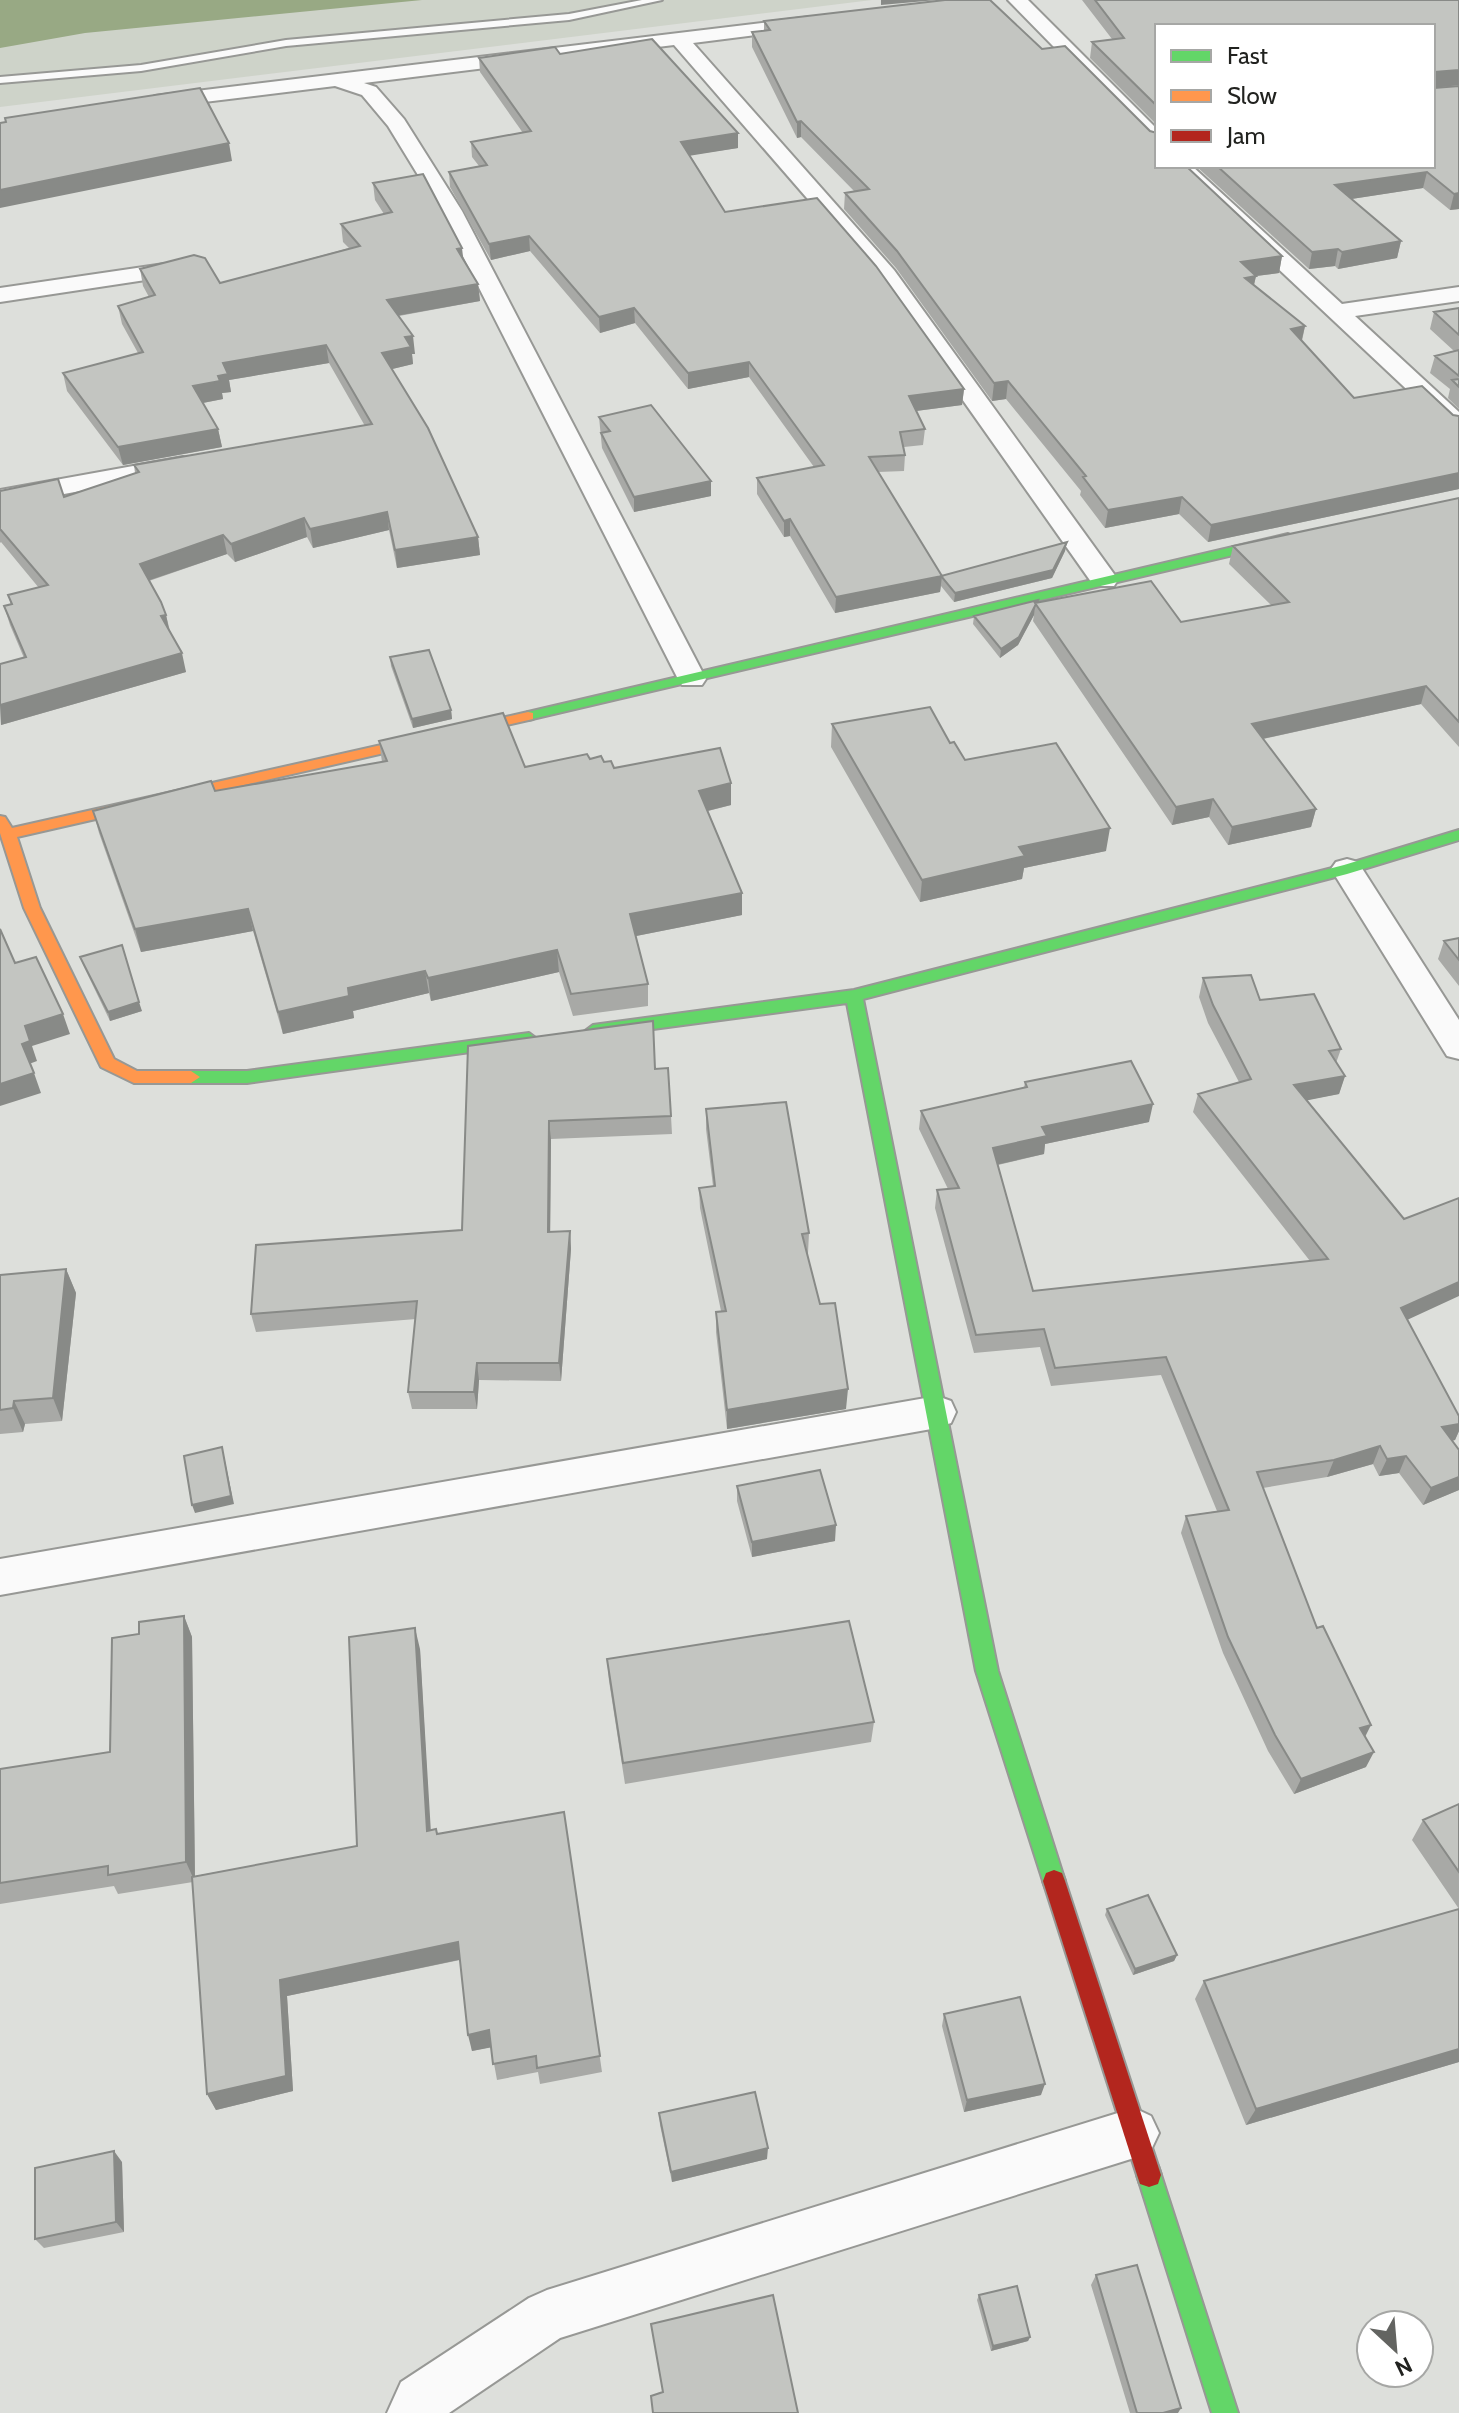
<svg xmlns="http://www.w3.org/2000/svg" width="1459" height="2413" font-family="Cabin,sans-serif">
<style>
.built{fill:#ced3c9}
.water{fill:#98a984}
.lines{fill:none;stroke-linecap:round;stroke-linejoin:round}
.lane-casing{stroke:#979895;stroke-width:4}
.street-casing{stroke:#979895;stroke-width:4}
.fast-casing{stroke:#979895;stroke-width:4}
.slow-casing{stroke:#979895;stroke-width:4}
.jam-casing{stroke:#979895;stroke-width:4}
.lane{fill:#fafafa;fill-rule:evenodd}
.street{fill:#fafafa;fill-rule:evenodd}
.fast{fill:#63d668;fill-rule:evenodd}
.slow{fill:#ff974d;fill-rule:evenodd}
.jam{fill:#b3261e;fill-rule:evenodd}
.wall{fill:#a8a9a6}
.shaded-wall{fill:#888a87}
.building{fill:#c3c5c1;stroke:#888a87;stroke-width:2}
</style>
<rect width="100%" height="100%" fill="#dddfdb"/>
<path class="built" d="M 0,0 L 872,0 L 0,107 Z"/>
<path class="water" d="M 0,0 L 422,0 L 85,33 L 0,48 Z"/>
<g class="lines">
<defs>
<path id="lane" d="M 642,0 L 662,0 L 569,20 L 286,46 L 141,71 L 0,83 L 0,77 L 141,65 L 286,40 L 569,14 Z"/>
<path id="street" d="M 1008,0 L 1028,0 L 1157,129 L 1157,147 L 1150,145 Z
M 811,17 L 818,19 L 821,23 L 818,27 L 693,43 L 894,270 L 1114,574 L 1118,580 L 1114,586 L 1094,586 L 878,280 L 674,45 L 364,83 L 376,87 L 404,119 L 462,211 L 706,679 L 702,685 L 682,685 L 678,679 L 440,211 L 388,126 L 362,95 L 335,86 L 155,108 L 145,102 L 155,96 Z
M 1169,166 L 1192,166 L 1342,304 L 1459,287 L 1459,301 L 1355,316 L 1459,412 L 1459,432 L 1450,430 Z
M 164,264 L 172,266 L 175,271 L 172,276 L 0,302 L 0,288 Z
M 183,457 L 192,460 L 196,465 L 192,470 L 0,506 L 0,490 Z
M 1347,859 L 1358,862 L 1459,1020 L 1459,1059 L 1447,1056 L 1331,869 L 1336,862 Z
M 937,1396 L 951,1401 L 956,1412 L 951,1423 L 937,1428 L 0,1595 L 0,1559 Z
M 1134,2108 L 1151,2116 L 1159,2133 L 1151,2150 L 1134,2158 L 560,2338 L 449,2413 L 387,2413 L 401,2382 L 529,2298 L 547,2290 Z"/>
<path id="fast" d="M 1288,534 L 1295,538 L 1293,541 L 528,720 L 521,716 L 528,712 Z
M 1459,830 L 1459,840 L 1347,874 L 863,999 L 998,1671 L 1065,1881 L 1062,1889 L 1054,1892 L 1046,1889 L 1043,1881 L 976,1671 L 847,1003 L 593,1037 L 585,1031 L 593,1025 L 854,990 L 1344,865 Z
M 529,1033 L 537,1039 L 535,1043 L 247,1083 L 191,1083 L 182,1077 L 191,1071 L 247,1071 Z
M 1149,2163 L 1158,2166 L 1161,2175 L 1238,2413 L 1212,2413 L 1137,2175 L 1140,2166 Z"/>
<path id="slow" d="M 528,712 L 533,713 L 533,719 L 17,837 L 40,908 L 114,1059 L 137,1071 L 191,1071 L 200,1077 L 191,1083 L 134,1083 L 101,1067 L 24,908 L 0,833 L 0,816 L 5,817 L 12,828 Z"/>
<path id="jam" d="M 1054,1870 L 1062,1873 L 1065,1881 L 1161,2175 L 1158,2184 L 1149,2187 L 1140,2184 L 1137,2175 L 1043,1881 L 1046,1873 Z"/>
</defs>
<use href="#lane" class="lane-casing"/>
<use href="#street" class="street-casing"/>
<use href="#fast" class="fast-casing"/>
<use href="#slow" class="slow-casing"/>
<use href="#jam" class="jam-casing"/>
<use href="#lane" class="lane"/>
<use href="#street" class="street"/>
<use href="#fast" class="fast"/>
<use href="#slow" class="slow"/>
<use href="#jam" class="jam"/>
</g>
<path class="wall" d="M 1082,0 L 1459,0 L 1459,85 L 1435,88 L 1459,86 L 1459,209 L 1450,210 L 1423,188 L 1351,199 L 1401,241 L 1397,258 L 1338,269 L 1335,266 L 1309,269 L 1196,166 L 1433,166 L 1157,26 L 1157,125 L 1090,58 L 1092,42 L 1112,39 Z
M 764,21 L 1157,166 L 1282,256 L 1279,273 L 1256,276 L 1254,285 L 1305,326 L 1302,341 L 1354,398 L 1459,416 L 1459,489 L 1208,542 L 1179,514 L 1105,528 L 1080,495 L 1081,491 L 1006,399 L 992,401 L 896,268 L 844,209 L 845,193 L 854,191 L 801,137 L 797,138 L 752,47 L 752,32 L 764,31 Z
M 560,54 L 738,133 L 738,148 L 690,155 L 725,212 L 964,389 L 962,405 L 916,411 L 925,429 L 923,445 L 904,447 L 905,455 L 904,471 L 878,472 L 942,576 L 1067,542 L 1065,551 L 1052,578 L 954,602 L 941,586 L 940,592 L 835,613 L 790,536 L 784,537 L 757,494 L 757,478 L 814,467 L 749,377 L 688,389 L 635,323 L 600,333 L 530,251 L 491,260 L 450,187 L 449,172 L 479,166 L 472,157 L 471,142 L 523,133 L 480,72 L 479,58 Z
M 373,183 L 464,260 L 478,284 L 480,301 L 399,316 L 415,354 L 412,354 L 413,364 L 392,369 L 478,537 L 480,555 L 397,568 L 389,530 L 313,548 L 307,537 L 235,562 L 227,554 L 149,581 L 166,615 L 170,631 L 186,672 L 1,725 L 0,664 L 24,658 L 10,625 L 4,606 L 11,605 L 8,595 L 39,588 L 1,542 L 0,543 L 0,491 L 64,497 L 135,473 L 134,465 L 365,426 L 329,363 L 229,380 L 231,392 L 222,393 L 223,399 L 203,403 L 218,429 L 222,447 L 123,465 L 67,391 L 63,373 L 138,353 L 122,324 L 118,306 L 149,297 L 143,286 L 140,269 L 220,283 L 349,248 L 343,242 L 341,224 L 384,214 L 375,200 Z
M 1459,308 L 1459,409 L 1448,398 L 1450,389 L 1430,373 L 1435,356 L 1454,351 L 1430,329 L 1434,312 Z
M 599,417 L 711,481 L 711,496 L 634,512 L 602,448 Z
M 1459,498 L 1459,747 L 1421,704 L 1263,739 L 1316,809 L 1311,827 L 1228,845 L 1209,817 L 1172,825 L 1033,621 L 1034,615 L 1018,645 L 1000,658 L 973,624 L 974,616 L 1038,600 L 1037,603 L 1181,622 L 1271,605 L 1229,564 L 1233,546 Z
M 390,657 L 451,710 L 452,719 L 413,728 L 391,666 Z
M 832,724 L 950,743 L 965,760 L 1106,851 L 1024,868 L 1022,879 L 920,902 L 831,747 Z
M 379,741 L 525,767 L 590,759 L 604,762 L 614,768 L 731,783 L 731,805 L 708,811 L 742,893 L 742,915 L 636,936 L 648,984 L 648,1006 L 573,1016 L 559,972 L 431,1001 L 429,993 L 353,1011 L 354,1018 L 283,1034 L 253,931 L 141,952 L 99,833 L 93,811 L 215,791 L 382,762 Z
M 1459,938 L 1459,986 L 1438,959 L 1444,941 Z
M 80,957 L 142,1011 L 110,1021 L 83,965 Z
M 1203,978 L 1260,1000 L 1341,1049 L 1336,1063 L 1345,1076 L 1339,1094 L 1306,1100 L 1407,1320 L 1459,1416 L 1459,1431 L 1455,1440 L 1452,1441 L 1459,1450 L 1459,1490 L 1423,1505 L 1399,1473 L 1379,1476 L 1373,1464 L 1327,1477 L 1263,1488 L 1317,1628 L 1365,1737 L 1366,1767 L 1294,1794 L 1268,1751 L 1223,1653 L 1181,1533 L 1186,1516 L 1217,1511 L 1161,1375 L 1051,1386 L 1040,1347 L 974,1353 L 935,1208 L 937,1190 L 948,1189 L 919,1129 L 921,1111 L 1024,1088 L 1025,1082 L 1149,1122 L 1045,1144 L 1044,1154 L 998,1165 L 1033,1291 L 1310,1261 L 1193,1112 L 1198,1094 L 1239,1082 L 1208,1023 L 1199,997 Z
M 468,1046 L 655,1069 L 671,1116 L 672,1134 L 551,1139 L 550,1232 L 570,1231 L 571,1249 L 561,1381 L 479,1380 L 477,1409 L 412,1409 L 408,1392 L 416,1319 L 256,1332 L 251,1314 L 462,1230 Z
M 706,1109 L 809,1233 L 808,1253 L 807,1253 L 846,1409 L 727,1429 L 716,1332 L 716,1312 L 721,1311 L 700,1208 L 699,1188 L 713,1186 L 706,1129 Z
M 66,1269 L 76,1293 L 62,1421 L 25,1424 L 23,1432 L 0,1434 L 0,1275 Z
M 737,1486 L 835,1541 L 752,1557 L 737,1501 Z
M 184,1616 L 192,1637 L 195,1876 L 357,1846 L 420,1649 L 430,1831 L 437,1834 L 564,1812 L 602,2072 L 540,2084 L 538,2072 L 497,2080 L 491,2047 L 472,2051 L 460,1960 L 287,1996 L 293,2091 L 216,2110 L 207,2094 L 193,1882 L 118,1894 L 114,1886 L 0,1904 L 0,1769 L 110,1752 L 139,1634 Z
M 607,1659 L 874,1722 L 871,1742 L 625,1784 L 609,1681 Z
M 1459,1804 L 1459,2062 L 1246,2125 L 1195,1999 L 1204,1981 L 1459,1909 L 1412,1840 L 1423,1820 Z
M 1107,1909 L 1177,1955 L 1174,1961 L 1133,1975 L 1105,1915 Z
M 944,2014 L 1041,2095 L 964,2112 L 942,2026 Z
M 659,2113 L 767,2159 L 672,2182 L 660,2125 Z
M 122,2162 L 124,2232 L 44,2248 L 35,2239 Z
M 1096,2275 L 1178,2413 L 1130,2413 L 1091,2285 Z
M 979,2295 L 1030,2337 L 1028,2341 L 991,2351 L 977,2300 Z"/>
<path class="shaded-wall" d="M 881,0 L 937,0 L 881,5 Z
M 1459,70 L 1459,85 L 1433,88 L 1435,72 Z
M 801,121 L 801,137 L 797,138 L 797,122 Z
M 738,133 L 738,148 L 682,157 L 681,142 Z
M 229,143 L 232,161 L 0,208 L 0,190 Z
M 1427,172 L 1423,188 L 1332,202 L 1335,185 Z
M 1459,193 L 1459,209 L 1450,210 L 1454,194 Z
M 529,236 L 530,251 L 491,260 L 489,244 Z
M 1401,241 L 1397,258 L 1338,269 L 1342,252 Z
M 462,248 L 464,265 L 457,249 Z
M 1338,249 L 1335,266 L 1309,269 L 1312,252 Z
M 1282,256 L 1279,273 L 1256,276 L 1252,293 L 1242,295 L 1241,262 Z
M 478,284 L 480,301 L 390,317 L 387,300 Z
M 634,308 L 635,323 L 600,333 L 599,317 Z
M 1305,326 L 1301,343 L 1291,329 Z
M 413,336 L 415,354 L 412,354 L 413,364 L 384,371 L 382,353 L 405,337 Z
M 326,345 L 329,363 L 229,380 L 231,392 L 222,393 L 223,399 L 197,404 L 193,386 L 218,376 L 223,363 Z
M 749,362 L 749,377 L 688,389 L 688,373 Z
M 1008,381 L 1006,399 L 992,401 L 994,383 Z
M 964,389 L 962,405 L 908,412 L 909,396 Z
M 218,429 L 222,447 L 123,465 L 118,447 Z
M 1459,473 L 1459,489 L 1208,542 L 1211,525 Z
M 711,481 L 711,496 L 634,512 L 634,497 Z
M 1182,497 L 1179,514 L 1105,528 L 1108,510 Z
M 387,512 L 389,530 L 313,548 L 310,529 Z
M 304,518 L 307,537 L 235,562 L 231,544 Z
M 790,519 L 790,536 L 784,537 L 784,521 Z
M 223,535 L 227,554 L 144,582 L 140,564 Z
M 478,537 L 480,555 L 397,568 L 395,550 Z
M 1067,542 L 1065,551 L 1052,578 L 954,602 L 955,593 Z
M 942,576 L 940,592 L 835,613 L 836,597 Z
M 1035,606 L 1034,615 L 1018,645 L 1000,658 L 1001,649 Z
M 166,615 L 170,634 L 161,616 Z
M 182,653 L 186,672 L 1,725 L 0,705 Z
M 1426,686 L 1421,704 L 1248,742 L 1252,724 Z
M 451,710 L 452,719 L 413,728 L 412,719 Z
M 731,783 L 731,805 L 699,813 L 699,791 Z
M 1213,799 L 1209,817 L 1172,825 L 1176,807 Z
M 1316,809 L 1311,827 L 1228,845 L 1232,827 Z
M 1110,828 L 1106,851 L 1024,868 L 1022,879 L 920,902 L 922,880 L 1019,847 Z
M 742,893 L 742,915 L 631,937 L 630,914 Z
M 248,909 L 253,931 L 141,952 L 135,929 Z
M 557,950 L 559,972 L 431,1001 L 428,978 Z
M 425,971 L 429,993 L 353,1011 L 354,1018 L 283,1034 L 278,1012 L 348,988 Z
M 139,1002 L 142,1011 L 110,1021 L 108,1012 Z
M 63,1014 L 70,1034 L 32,1046 L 37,1061 L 29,1064 L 22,1044 L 25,1026 Z
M 34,1073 L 41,1093 L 0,1106 L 0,1084 Z
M 1345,1076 L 1339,1094 L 1289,1104 L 1294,1085 Z
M 1153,1104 L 1149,1122 L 1045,1144 L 1044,1154 L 991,1166 L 993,1148 L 1042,1127 Z
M 549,1121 L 551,1139 L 550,1250 L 548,1232 Z
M 570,1231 L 571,1249 L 561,1381 L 559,1363 Z
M 66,1269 L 76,1293 L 62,1421 L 53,1398 Z
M 1459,1282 L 1459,1296 L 1394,1326 L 1401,1308 Z
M 477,1363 L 479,1380 L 477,1409 L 474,1392 Z
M 848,1389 L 846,1409 L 727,1429 L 727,1410 Z
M 14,1401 L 25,1424 L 23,1432 L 13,1408 Z
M 1459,1424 L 1459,1431 L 1455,1440 L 1435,1444 L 1442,1427 Z
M 1380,1446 L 1373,1464 L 1327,1477 L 1334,1460 Z
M 222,1447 L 234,1504 L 195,1513 L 192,1505 Z
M 1406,1456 L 1399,1473 L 1379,1476 L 1387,1459 Z
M 1459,1477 L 1459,1490 L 1423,1505 L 1431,1488 Z
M 836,1525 L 835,1541 L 752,1557 L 752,1542 Z
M 184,1616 L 192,1637 L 195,1882 L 186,1862 Z
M 415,1628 L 420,1649 L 432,1850 L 427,1831 Z
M 1371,1725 L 1363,1741 L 1360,1728 Z
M 1374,1752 L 1366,1767 L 1294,1794 L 1301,1779 Z
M 458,1942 L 463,1959 L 287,1996 L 293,2091 L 216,2110 L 207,2094 L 280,1980 Z
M 1177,1955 L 1174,1961 L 1133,1975 L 1135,1969 Z
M 489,2030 L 493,2047 L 472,2051 L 468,2035 Z
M 1459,2049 L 1459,2062 L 1246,2125 L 1256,2109 Z
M 1045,2084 L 1041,2095 L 964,2112 L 967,2100 Z
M 768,2148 L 767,2159 L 672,2182 L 671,2172 Z
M 114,2151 L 122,2162 L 124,2232 L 116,2222 Z
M 1030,2337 L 1028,2341 L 991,2351 L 993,2346 Z
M 1181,2408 L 1178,2413 L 1163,2413 Z"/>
<path class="building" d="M 945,0 L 990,0 L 1042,49 L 1065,46 L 1150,131 L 1157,133 L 1157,166 L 1186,166 L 1282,256 L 1241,262 L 1256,276 L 1245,278 L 1305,326 L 1291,329 L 1354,398 L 1422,386 L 1453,415 L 1459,416 L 1459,473 L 1211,525 L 1182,497 L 1108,510 L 1083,477 L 1086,476 L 1008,381 L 994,383 L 897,251 L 845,193 L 869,189 L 801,121 L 797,122 L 752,32 L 770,30 L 764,21 Z
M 1095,0 L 1459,0 L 1459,70 L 1435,72 L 1435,88 L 1459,86 L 1459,193 L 1454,194 L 1427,172 L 1335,185 L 1401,241 L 1342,252 L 1338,249 L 1312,252 L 1217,166 L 1433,166 L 1433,26 L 1157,26 L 1157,106 L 1092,42 L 1124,38 Z
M 652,39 L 738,133 L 681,142 L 725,212 L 817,198 L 876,266 L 964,389 L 909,396 L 925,429 L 900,432 L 905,455 L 869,457 L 942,576 L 836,597 L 790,519 L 784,521 L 757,478 L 824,465 L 749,362 L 688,373 L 634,308 L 599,317 L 529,236 L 489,244 L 449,172 L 487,165 L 471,142 L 531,131 L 479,58 L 555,47 L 560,54 Z
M 200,88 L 229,143 L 0,190 L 0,123 L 6,122 L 5,118 Z
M 423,174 L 462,248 L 457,249 L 478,284 L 387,300 L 413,336 L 405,337 L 411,347 L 382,353 L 428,428 L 478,537 L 395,550 L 387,512 L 310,529 L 304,518 L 231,544 L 223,535 L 140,564 L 161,602 L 166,615 L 161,616 L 182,653 L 0,705 L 0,664 L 26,657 L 4,606 L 12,604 L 8,595 L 48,585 L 0,529 L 0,491 L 58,479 L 64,497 L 139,472 L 134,465 L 372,424 L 326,345 L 223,363 L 228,374 L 218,376 L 220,381 L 193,386 L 218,429 L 118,447 L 63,373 L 143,352 L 118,306 L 155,295 L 140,269 L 194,255 L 205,258 L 220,283 L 360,246 L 341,224 L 392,212 L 373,183 Z
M 1459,308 L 1459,335 L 1434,312 Z
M 1459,350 L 1459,376 L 1435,356 Z
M 1459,379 L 1459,387 L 1452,380 Z
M 651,405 L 711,481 L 634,497 L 601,433 L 610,431 L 599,417 Z
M 1459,498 L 1459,722 L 1426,686 L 1252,724 L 1316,809 L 1232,827 L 1213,799 L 1176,807 L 1035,603 L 1151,581 L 1181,622 L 1289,602 L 1233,546 Z
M 1067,542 L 1053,570 L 955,593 L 941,576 Z
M 1038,600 L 1019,637 L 1001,649 L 974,616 Z
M 429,650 L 451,710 L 412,719 L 390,657 Z
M 930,707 L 950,743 L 954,742 L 965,760 L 1056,743 L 1110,828 L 1019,847 L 1025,856 L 922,880 L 832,724 Z
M 503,713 L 525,767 L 587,754 L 590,759 L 601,756 L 604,762 L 611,761 L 614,768 L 720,748 L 731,783 L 699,791 L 742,893 L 630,914 L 648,984 L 571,994 L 557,950 L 428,978 L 425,971 L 348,988 L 349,996 L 278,1012 L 248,909 L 135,929 L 93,811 L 211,781 L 215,791 L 387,761 L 379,741 Z
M 0,929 L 15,963 L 36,957 L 63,1014 L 25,1026 L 30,1041 L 22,1044 L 34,1073 L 0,1084 Z
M 1459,938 L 1459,960 L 1444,941 Z
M 122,945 L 139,1002 L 108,1012 L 80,957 Z
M 1251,975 L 1260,1000 L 1314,994 L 1341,1049 L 1329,1051 L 1345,1076 L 1294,1085 L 1404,1219 L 1459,1198 L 1459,1282 L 1401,1308 L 1459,1416 L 1459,1424 L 1442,1427 L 1459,1450 L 1459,1477 L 1431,1488 L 1406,1456 L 1387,1459 L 1380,1446 L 1334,1460 L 1257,1472 L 1317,1628 L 1323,1626 L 1371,1725 L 1360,1728 L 1374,1752 L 1301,1779 L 1275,1735 L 1228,1637 L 1186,1516 L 1229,1510 L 1166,1357 L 1055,1368 L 1044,1329 L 976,1335 L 937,1190 L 959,1188 L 921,1111 L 1027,1087 L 1025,1082 L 1131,1061 L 1153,1104 L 1042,1127 L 1047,1136 L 993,1148 L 1033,1291 L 1328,1259 L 1198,1094 L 1251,1079 L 1213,1005 L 1203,978 Z
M 653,1021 L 655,1069 L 668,1068 L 671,1116 L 549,1121 L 548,1232 L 570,1231 L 559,1363 L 477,1363 L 474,1392 L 408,1392 L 417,1301 L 251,1314 L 256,1245 L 462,1230 L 468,1046 Z
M 786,1102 L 809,1233 L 802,1234 L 820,1304 L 835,1303 L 848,1389 L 727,1410 L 716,1312 L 726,1311 L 699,1188 L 715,1186 L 706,1109 Z
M 66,1269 L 53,1398 L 14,1401 L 13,1408 L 0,1410 L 0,1275 Z
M 222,1447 L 231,1496 L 192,1505 L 184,1456 Z
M 820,1470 L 836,1525 L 752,1542 L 737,1486 Z
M 184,1616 L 186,1862 L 108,1875 L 108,1866 L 0,1883 L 0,1769 L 110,1752 L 112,1638 L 139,1634 L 139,1622 Z
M 849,1621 L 874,1722 L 623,1763 L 607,1659 Z
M 415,1628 L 427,1831 L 436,1829 L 437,1834 L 564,1812 L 600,2056 L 537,2068 L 536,2056 L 493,2064 L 489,2030 L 468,2035 L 458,1942 L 280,1980 L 286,2076 L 207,2094 L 192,1877 L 357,1846 L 349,1637 Z
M 1459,1804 L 1459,1872 L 1423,1820 Z
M 1148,1895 L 1177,1955 L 1135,1969 L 1107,1909 Z
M 1459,1909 L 1459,2049 L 1256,2109 L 1204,1981 Z
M 1020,1997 L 1045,2084 L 967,2100 L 944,2014 Z
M 755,2092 L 768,2148 L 671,2172 L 659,2113 Z
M 114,2151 L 116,2222 L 35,2239 L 35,2168 Z
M 1137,2265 L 1181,2408 L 1163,2413 L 1137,2413 L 1096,2275 Z
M 1017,2286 L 1030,2337 L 993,2346 L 979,2295 Z
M 773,2295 L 798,2413 L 653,2413 L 651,2396 L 663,2392 L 651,2324 Z"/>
<rect x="1155" y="24" width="280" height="144" fill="#ffffff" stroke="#a6a7a5" stroke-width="2"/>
<rect x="1171" y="50" width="40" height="12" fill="#63d668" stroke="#a6a7a5" stroke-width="2"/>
<text x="1227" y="64" font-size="24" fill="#21221f">Fast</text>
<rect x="1171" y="90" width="40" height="12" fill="#ff974d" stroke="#a6a7a5" stroke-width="2"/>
<text x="1227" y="104" font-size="24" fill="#21221f">Slow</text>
<rect x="1171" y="130" width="40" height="12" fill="#b3261e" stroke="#a6a7a5" stroke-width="2"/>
<text x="1227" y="144" font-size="24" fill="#21221f">Jam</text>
<g transform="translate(1395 2349) rotate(154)"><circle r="38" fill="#ffffff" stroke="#a6a7a5" stroke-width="2"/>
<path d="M0-6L14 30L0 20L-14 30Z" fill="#636461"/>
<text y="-12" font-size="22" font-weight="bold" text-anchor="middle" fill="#21221f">N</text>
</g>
</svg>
